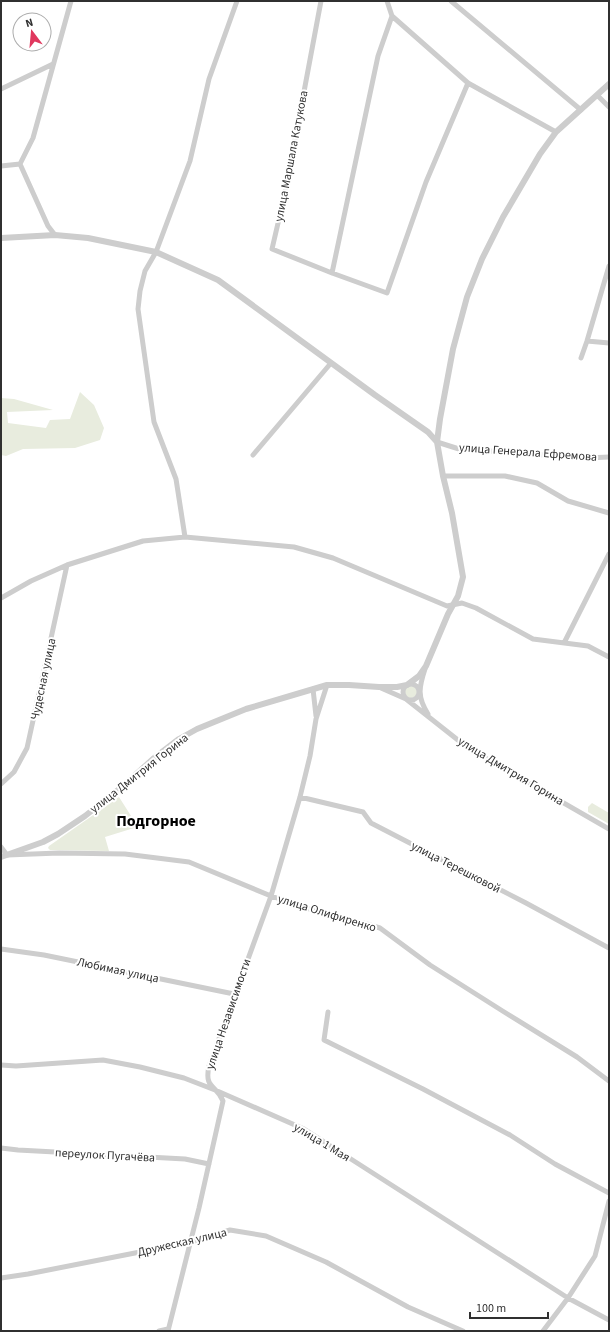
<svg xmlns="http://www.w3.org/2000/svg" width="610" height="1332" font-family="'Source Sans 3',sans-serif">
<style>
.green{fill:#e8ecde}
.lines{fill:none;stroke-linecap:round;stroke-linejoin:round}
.minor{stroke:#cdcdcd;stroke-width:5}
.tertiary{stroke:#cdcdcd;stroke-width:6}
.labels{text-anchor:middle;stroke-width:4;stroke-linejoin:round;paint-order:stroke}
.street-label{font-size:12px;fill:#303030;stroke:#fff}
.district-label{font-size:16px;font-weight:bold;fill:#000;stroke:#fff}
</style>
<rect width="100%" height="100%" fill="#fff"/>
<path class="green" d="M 80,392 L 94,405 L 104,428 L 100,440 L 75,448 L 23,449 L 6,456 L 1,455 L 1,398 L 14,399 L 53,410 L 7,412 L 8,423 L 46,428 L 50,420 L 70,419 Z
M405 692a6 6 0 1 1 12 0a6 6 0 1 1-12 0Z
M 119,797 L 133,819 L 134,828 L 105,837 L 109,851 L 50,850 L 48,848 L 49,846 Z
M 592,803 L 609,813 L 609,824 L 588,812 L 588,807 Z"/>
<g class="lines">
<path class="minor" d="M 321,1 L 285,193 L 272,249 L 332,273 L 387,293 L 426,182 L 468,83
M 387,1 L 392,16 L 468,83 L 556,132
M 451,1 L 581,110
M 1,89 L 53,64
M 597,95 L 609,107
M 20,164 L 48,226 L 55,235
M 1,166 L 20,164 L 33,138 L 71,1
M 332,273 L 378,56 L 392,16
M 587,341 L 609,343
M 581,358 L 587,341 L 609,266
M 437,442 L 459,449 L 587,458 L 609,457
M 253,455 L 331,363
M 443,476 L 505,476 L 537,483 L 568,501 L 609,513
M 185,537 L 176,479 L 154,422 L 138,309 L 140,291 L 145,271 L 156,252 L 190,161 L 209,79 L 237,1
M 1,598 L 31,581 L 67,565 L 143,541 L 185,537 L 294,547 L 333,558 L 447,606 L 462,603 L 476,608 L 533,639 L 588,646 L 609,657
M 564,643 L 609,554
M 425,669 C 419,687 417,697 428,714
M403 692a8 8 0 1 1 16 0a8 8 0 1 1-16 0Z
M 381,688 L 406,699 L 468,748 L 609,829
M 313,689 L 316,716
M 1,784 L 14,772 L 27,748 L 67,565
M 300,797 L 363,812 L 371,823 L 526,903 L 609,948
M 1,847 L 7,855 L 59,853 L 125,854 L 189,862 L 271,896 L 330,916 L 363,923 L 380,928 L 430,965 L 501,1010 L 577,1057 L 609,1081
M 1,949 L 44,955 L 234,994
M 328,1012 L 324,1040 L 423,1089 L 510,1135 L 555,1164 L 609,1193
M 1,1065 L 16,1066 L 103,1060 L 140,1067 L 184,1078 L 215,1090 L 304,1129 L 568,1298 L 609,1320
M 1,1148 L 18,1150 L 185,1159 L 209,1164
M 1,1278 L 28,1274 L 191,1242 L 230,1230 L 266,1236 L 326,1262 L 408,1307 L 463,1331
M 159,1331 L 168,1329
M 168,1331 L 199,1208 L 223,1101 C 216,1084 204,1089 209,1066 L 271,896 L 300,797 L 310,756 L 316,719 L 327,685
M 543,1331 L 568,1298 L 595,1256 L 609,1201"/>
<path class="tertiary" d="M 1,238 L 55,235 L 88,238 L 156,252 L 218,280 L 375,395 L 428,432 L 437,442
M 1,857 L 43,842 L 58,834 L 85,816 L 123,786 L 153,759 L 179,739 L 197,729 L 246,709 L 327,685 L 349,685 L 379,687 L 397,687 L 407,685 L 419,676 L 426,666 L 448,614 L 458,596 L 463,577 L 452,513 L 443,476 L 437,442 L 440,419 L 453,349 L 467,297 L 482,259 L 503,217 L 540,154 L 556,132 L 609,84"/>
</g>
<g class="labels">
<g class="street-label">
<text transform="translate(291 156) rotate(-79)" y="4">улица Маршала Катукова</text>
<text transform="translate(528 452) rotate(4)" y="4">улица Генерала Ефремова</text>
<text transform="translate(43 679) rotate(-78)" y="4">Чудесная улица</text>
<text transform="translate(511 771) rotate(31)" y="4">улица Дмитрия Горина</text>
<text transform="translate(139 773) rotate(-38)" y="4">улица Дмитрия Горина</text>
<text transform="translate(456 867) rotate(27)" y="4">улица Терешковой</text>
<text transform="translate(327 913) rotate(17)" y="4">улица Олифиренко</text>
<text transform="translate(118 970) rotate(12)" y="4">Любимая улица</text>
<text transform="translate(228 1014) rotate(-71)" y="4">улица Независимости</text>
<text transform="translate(322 1142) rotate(31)" y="4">улица 1 Мая</text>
<text transform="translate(105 1155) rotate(3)" y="4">переулок Пугачёва</text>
<text transform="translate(182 1242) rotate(-13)" y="4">Дружеская улица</text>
</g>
<g class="district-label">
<text x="156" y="826">Подгорное</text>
</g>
</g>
<rect width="610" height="1332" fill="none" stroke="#303030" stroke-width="4"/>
<g transform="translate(32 32) rotate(344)"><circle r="19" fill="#ffffff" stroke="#acacac"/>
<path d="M0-3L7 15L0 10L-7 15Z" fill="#e0385e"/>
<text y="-6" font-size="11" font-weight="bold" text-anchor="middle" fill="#303030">N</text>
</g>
<path d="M470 1312v6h78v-6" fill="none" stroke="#303030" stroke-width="2"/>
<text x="476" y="1312" font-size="12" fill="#303030" stroke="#ffffff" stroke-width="3" paint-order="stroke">100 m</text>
</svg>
